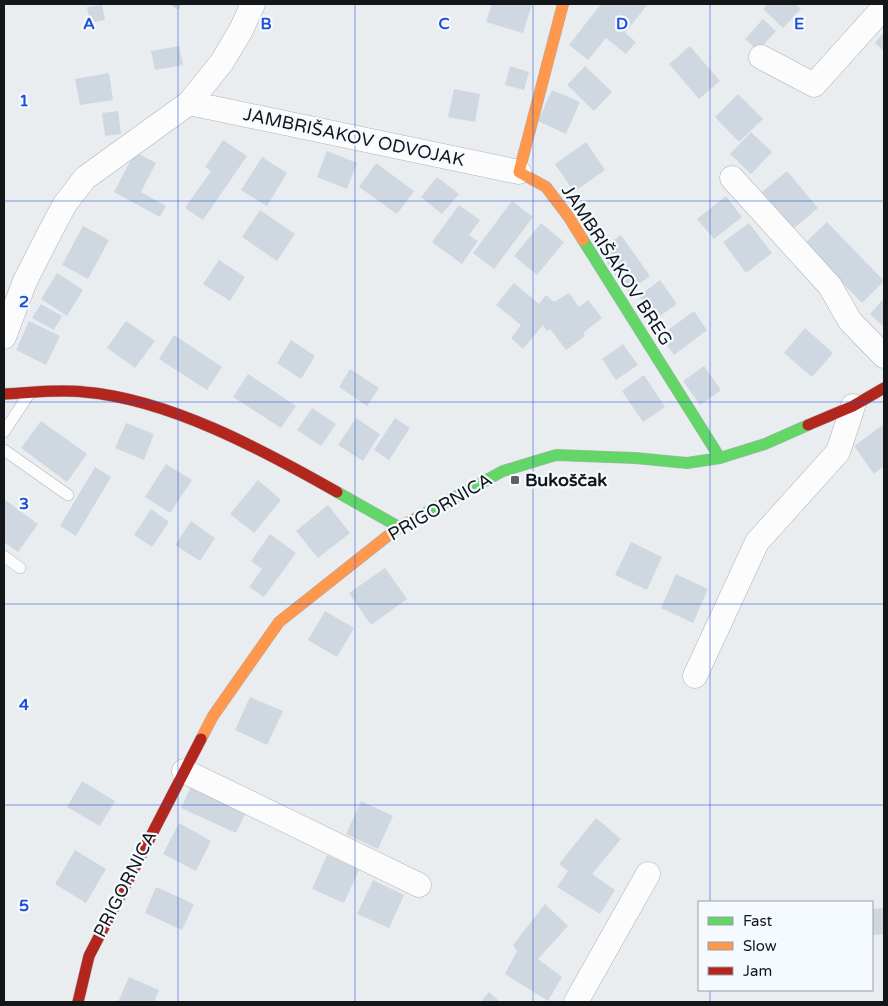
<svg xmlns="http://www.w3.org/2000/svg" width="888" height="1006" font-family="'Varela Round',sans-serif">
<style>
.building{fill:#cfd8e0}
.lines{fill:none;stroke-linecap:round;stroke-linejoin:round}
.lane-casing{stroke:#afb2b5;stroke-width:12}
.street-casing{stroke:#afb2b5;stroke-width:25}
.fast-casing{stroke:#afb2b5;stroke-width:12}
.slow-casing{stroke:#afb2b5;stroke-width:12}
.jam-casing{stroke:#afb2b5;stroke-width:12}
.lane{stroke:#fcfcfd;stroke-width:11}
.street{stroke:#fcfcfd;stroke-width:24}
.fast{stroke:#63d668;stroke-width:11}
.slow{stroke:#ff974d;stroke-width:11}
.jam{stroke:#b3261e;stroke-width:11}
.grid{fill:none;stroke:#1d4ed8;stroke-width:1;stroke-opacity:0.55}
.poi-dot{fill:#5f6264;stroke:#f4faff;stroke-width:2}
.labels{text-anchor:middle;stroke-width:4.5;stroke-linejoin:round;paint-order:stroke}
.street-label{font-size:18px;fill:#141719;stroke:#f4faff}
.poi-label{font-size:18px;font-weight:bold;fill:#141719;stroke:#f4faff;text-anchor:start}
.grid-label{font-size:16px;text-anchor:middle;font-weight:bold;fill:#1d4ed8;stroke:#f4faff;stroke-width:4.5;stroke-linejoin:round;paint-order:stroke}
</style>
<rect width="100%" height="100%" fill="#e9edf0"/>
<path class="building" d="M 169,4 L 182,4 L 178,10 Z
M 492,4 L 532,4 L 523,33 L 486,22 Z
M 601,4 L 648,4 L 625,33 L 636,42 L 626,54 L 606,38 L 588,60 L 569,45 Z
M 768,4 L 796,4 L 801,9 L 783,28 L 763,9 Z
M 102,5 L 105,20 L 90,23 L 87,7 Z
M 763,19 L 776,31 L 758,51 L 745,39 Z
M 884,32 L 884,51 L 875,43 Z
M 179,46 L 183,65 L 155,70 L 151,51 Z
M 690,46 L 720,81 L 699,99 L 669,64 Z
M 510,66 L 529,72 L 524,90 L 505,85 Z
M 585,66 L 612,92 L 594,111 L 567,85 Z
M 109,73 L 113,100 L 80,105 L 75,79 Z
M 454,89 L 480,94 L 475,122 L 448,117 Z
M 552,90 L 580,102 L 566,134 L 538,121 Z
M 738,94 L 763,119 L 739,142 L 715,117 Z
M 118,111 L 121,134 L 105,136 L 102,113 Z
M 751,132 L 772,152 L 751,174 L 730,154 Z
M 223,140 L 247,156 L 203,220 L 185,208 L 211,171 L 205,167 Z
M 586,142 L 605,170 L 574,192 L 555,164 Z
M 327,151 L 357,163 L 347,189 L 317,177 Z
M 135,152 L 156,163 L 141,192 L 166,206 L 160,217 L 114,192 Z
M 262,157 L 287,173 L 267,206 L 241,190 Z
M 376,163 L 414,191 L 397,214 L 359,187 Z
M 787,171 L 818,208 L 793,229 L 762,192 Z
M 437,177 L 459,194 L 442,214 L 421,197 Z
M 726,196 L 742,217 L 714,239 L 697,219 Z
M 512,201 L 533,217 L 494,269 L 473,253 Z
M 459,205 L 480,220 L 469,235 L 478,241 L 462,264 L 432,242 Z
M 260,210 L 295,234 L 277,261 L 242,237 Z
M 827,222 L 884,281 L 862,303 L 804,244 Z
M 541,223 L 564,242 L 537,275 L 514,256 Z
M 749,223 L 772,253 L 746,273 L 723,242 Z
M 83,226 L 109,240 L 88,279 L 62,265 Z
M 621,235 L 650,276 L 628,292 L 599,251 Z
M 219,260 L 245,277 L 230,301 L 203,284 Z
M 57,273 L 83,290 L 67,316 L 41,299 Z
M 660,280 L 677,304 L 656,319 L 639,296 Z
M 514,283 L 539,304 L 546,295 L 554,302 L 569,293 L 579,307 L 588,300 L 602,318 L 583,333 L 585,336 L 566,350 L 550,329 L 547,331 L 543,325 L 523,349 L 511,338 L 521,325 L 496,305 Z
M 884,298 L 884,327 L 870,314 Z
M 41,304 L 62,316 L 54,330 L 32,318 Z
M 694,311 L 707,330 L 674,355 L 660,336 Z
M 29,321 L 60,336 L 46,365 L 16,350 Z
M 126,321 L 155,341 L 135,368 L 107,348 Z
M 805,328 L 833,353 L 812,377 L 784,353 Z
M 174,335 L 222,367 L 207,390 L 159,359 Z
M 291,340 L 315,356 L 301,379 L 277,363 Z
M 623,344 L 638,365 L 616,380 L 602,359 Z
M 704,366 L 721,390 L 700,405 L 683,381 Z
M 350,369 L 379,388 L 367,406 L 339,387 Z
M 248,374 L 296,406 L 281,428 L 233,397 Z
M 644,375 L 665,407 L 643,422 L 622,391 Z
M 312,408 L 336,424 L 321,446 L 297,430 Z
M 356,418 L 380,434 L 363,461 L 338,445 Z
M 395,418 L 410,428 L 389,460 L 374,450 Z
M 41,421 L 87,454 L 67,482 L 21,448 Z
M 126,423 L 154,434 L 144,460 L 115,448 Z
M 884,424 L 884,466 L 874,474 L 854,446 Z
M 166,464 L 192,480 L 170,513 L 145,497 Z
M 95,467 L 111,477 L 76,536 L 60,526 Z
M 258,480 L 281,500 L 254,533 L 230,514 Z
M 4,499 L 38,524 L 18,552 L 4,542 Z
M 328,505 L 350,533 L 318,558 L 296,531 Z
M 151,509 L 169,522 L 152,547 L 134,535 Z
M 191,521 L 215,538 L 200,561 L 175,545 Z
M 270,534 L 296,553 L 264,597 L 249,587 L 262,569 L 251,561 Z
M 631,542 L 662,557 L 647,590 L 615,575 Z
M 385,568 L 407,599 L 371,625 L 349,593 Z
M 676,574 L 708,589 L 693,623 L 661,608 Z
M 325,611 L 354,628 L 337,657 L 308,640 Z
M 250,697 L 283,711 L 267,745 L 235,730 Z
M 82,781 L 115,801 L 100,826 L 67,807 Z
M 192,784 L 247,810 L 236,833 L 181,808 Z
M 361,801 L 393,816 L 378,849 L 346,834 Z
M 596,818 L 621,839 L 592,874 L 615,890 L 600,914 L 557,887 L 568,871 L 559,864 Z
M 179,823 L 211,841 L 196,871 L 163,854 Z
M 75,850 L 106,869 L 86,903 L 55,884 Z
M 327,855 L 359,870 L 344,903 L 312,889 Z
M 373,880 L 404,895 L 389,928 L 357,914 Z
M 156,887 L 194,904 L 182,930 L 145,913 Z
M 545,904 L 568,926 L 538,959 L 562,977 L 548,1001 L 505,974 L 517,951 L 513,945 Z
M 884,908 L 884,934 L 872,935 L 872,909 Z
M 129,977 L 159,990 L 154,1002 L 118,1002 Z
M 489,992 L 500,1002 L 481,1002 Z"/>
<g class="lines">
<defs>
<path id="lane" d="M 4,432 L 29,394
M 4,450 L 68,495
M 4,556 L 20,568"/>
<path id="street" d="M 761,57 L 814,85 L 884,7
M 189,103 L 519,172
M 732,178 L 830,286 L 850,321 L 884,356
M 4,337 L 25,281 L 50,232 L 65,204 L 85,178 L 189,103 L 222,62 L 241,30 L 253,4
M 695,676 L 757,542 L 838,452 L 853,406
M 184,771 L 419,885
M 576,1002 L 648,874"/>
<path id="fast" d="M 583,240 L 720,458
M 337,492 L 399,527
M 420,516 L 503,471 L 556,455 L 635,458 L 687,463 L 720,458 L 765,444 L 808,425"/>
<path id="slow" d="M 563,4 L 519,172 L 546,187 L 568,216 L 583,240
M 201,739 L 213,716 L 279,622 L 399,527 L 420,516"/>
<path id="jam" d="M 4,394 C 31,393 57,389 84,392 C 169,399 263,450 337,492
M 808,425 L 853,406 L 884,388
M 78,1002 L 89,956 L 201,739"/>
</defs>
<use href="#lane" class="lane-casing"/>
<use href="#street" class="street-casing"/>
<use href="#fast" class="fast-casing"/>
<use href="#slow" class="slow-casing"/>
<use href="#jam" class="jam-casing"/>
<use href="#lane" class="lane"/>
<use href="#street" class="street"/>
<use href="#fast" class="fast"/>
<use href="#slow" class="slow"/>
<use href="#jam" class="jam"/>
</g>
<path class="grid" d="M 178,4 L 178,1002M 355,4 L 355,1002M 533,4 L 533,1002M 710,4 L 710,902M 4,201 L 884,201M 4,402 L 884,402M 4,604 L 884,604M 4,805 L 884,805M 710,990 L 710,1002"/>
<rect class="poi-dot" x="510" y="475" width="10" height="10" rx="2.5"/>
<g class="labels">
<g class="street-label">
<text transform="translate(354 137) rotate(12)" y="6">JAMBRIŠAKOV ODVOJAK</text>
<text transform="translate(617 265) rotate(57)" y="6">JAMBRIŠAKOV BREG</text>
<text transform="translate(440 507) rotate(-30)" y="6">PRIGORNICA</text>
<text transform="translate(125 884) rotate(-63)" y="6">PRIGORNICA</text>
</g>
<g class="poi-label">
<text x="525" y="486">Bukoščak</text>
</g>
</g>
<g class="grid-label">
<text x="89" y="29">A</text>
<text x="266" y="29">B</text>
<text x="444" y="29">C</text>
<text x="622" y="29">D</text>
<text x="799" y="29">E</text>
<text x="24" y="106">1</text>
<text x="24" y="307">2</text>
<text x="24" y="509">3</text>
<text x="24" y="710">4</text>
<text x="24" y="911">5</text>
</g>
<rect width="888" height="1006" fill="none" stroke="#141719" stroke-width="10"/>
<rect x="698" y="901" width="175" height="90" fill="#f4faff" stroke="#9a9fa3"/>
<rect x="708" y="917" width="25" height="8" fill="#63d668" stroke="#9a9fa3"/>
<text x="743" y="926" font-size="15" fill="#141719">Fast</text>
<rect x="708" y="942" width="25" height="8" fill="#ff974d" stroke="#9a9fa3"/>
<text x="743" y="951" font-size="15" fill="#141719">Slow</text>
<rect x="708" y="967" width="25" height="8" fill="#b3261e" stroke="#9a9fa3"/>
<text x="743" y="976" font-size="15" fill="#141719">Jam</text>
</svg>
